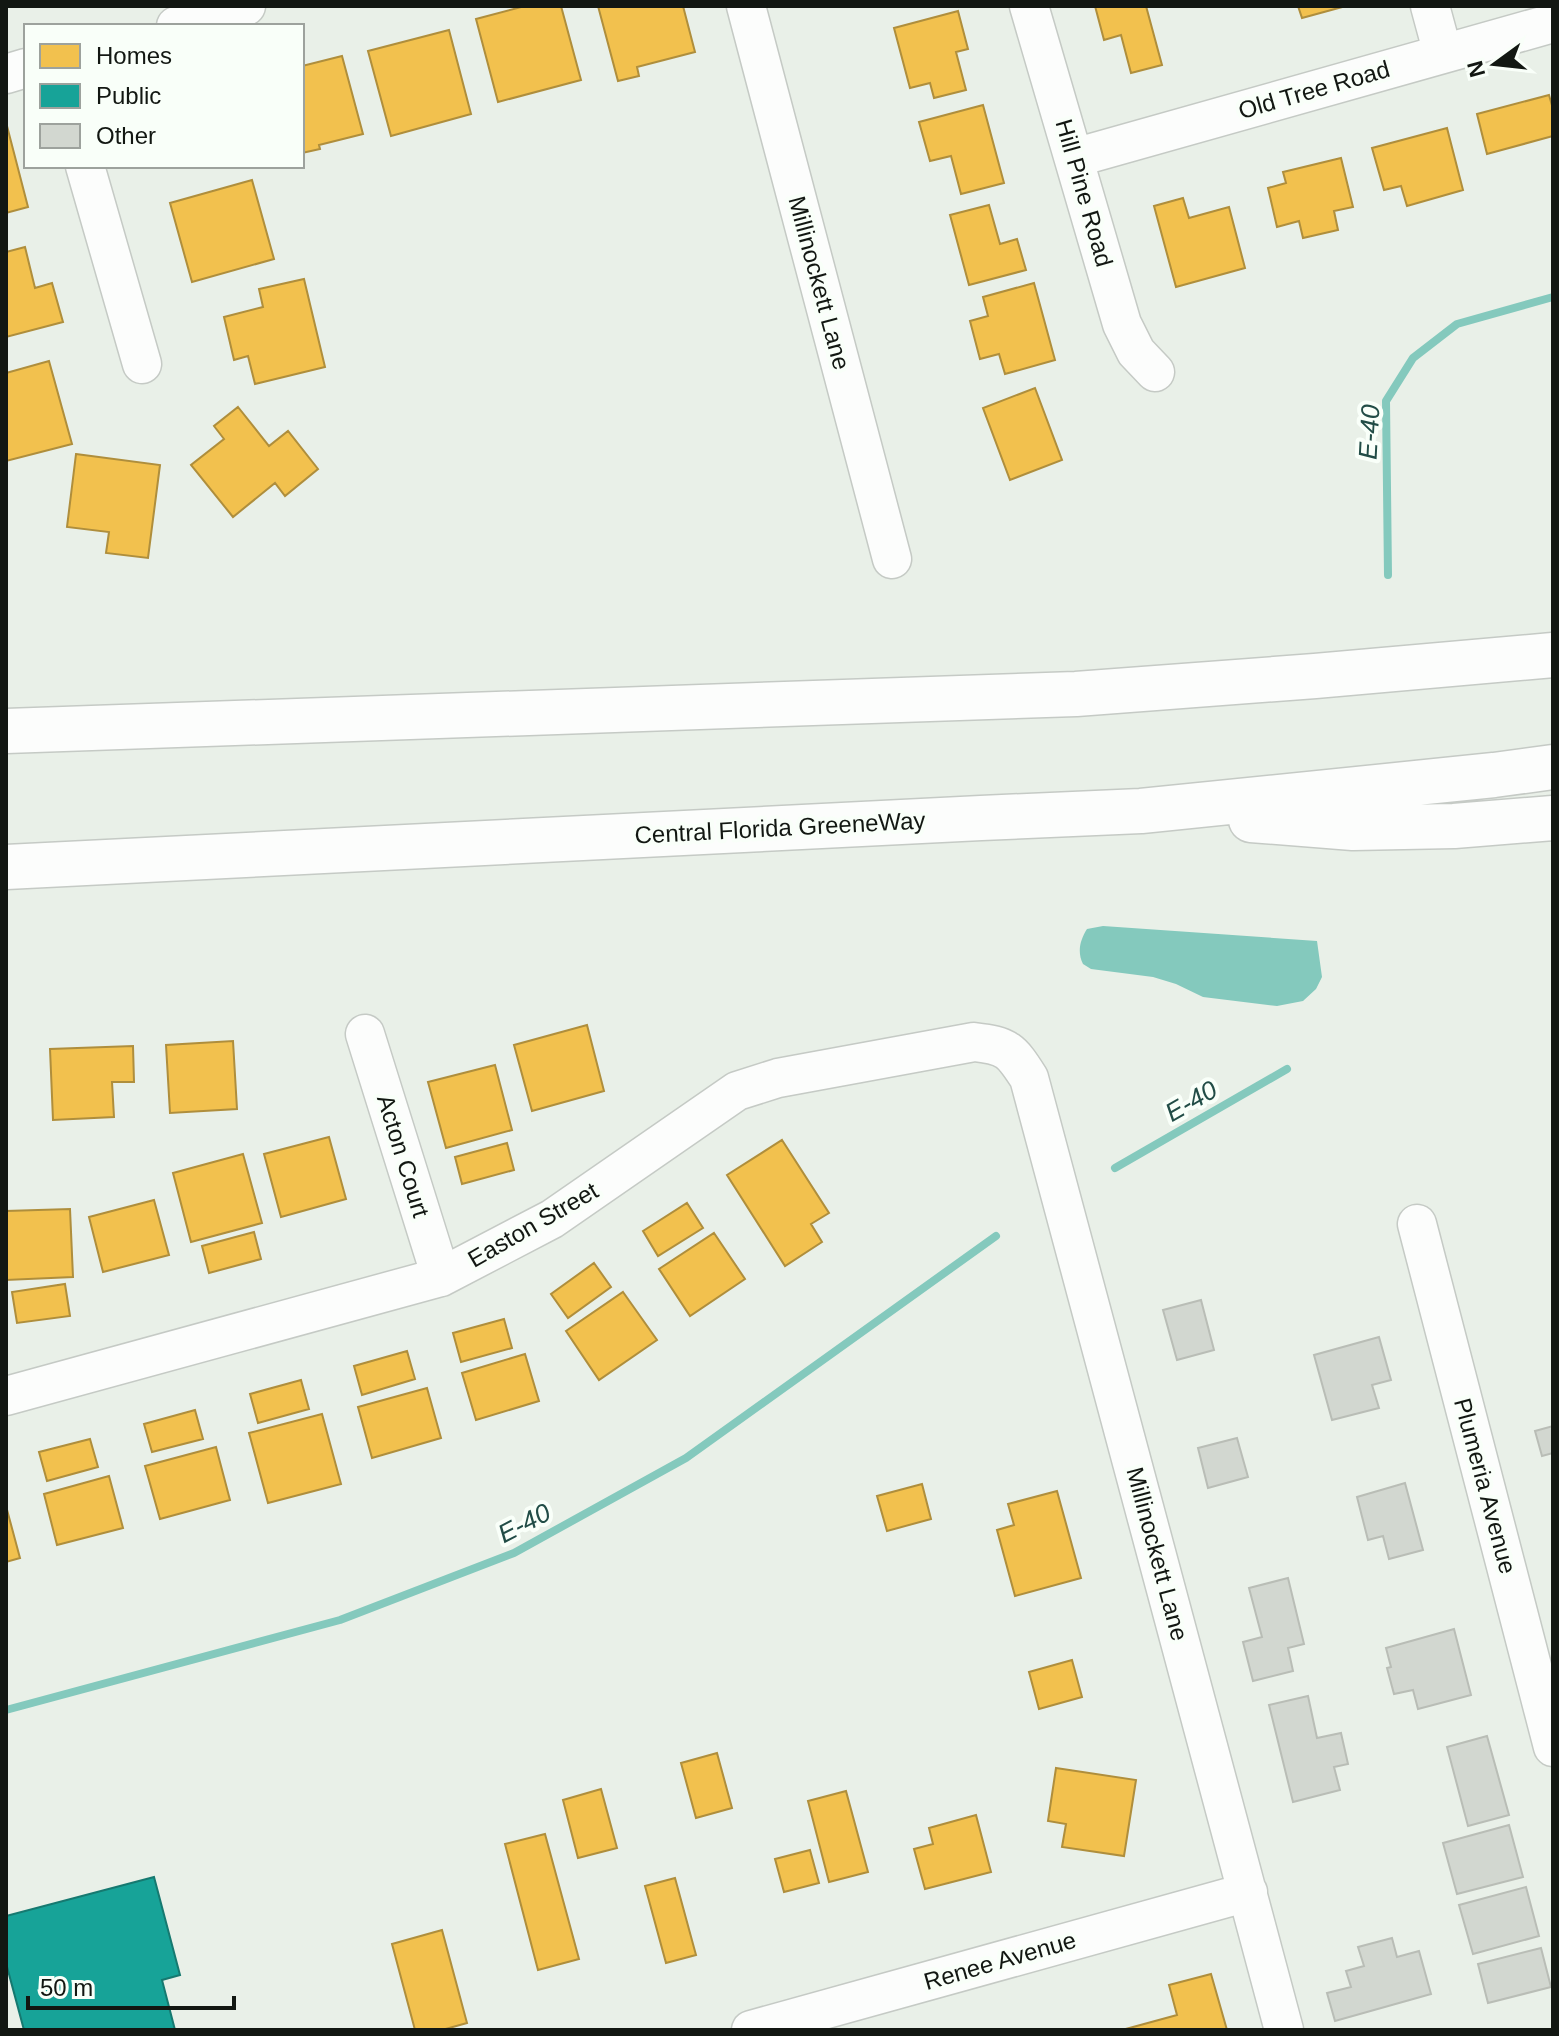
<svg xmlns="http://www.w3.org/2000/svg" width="1559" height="2036" font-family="Helvetica,sans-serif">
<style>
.water{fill:#84c9bd}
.homes{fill:#f2c14e;stroke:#af8e3c;stroke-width:2}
.public{fill:#17a398;stroke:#167970;stroke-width:2}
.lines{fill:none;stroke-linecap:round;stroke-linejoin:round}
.stream{stroke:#84c9bd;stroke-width:8}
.building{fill:#d2d7d0;stroke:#b9bdb6;stroke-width:2}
.minor-casing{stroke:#c5cac5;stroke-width:41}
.highway-casing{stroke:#c5cac5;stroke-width:47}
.minor{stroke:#fcfdfc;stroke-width:38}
.highway{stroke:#fcfdfc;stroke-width:44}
.labels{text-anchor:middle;stroke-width:8;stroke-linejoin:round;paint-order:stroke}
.street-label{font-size:24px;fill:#121712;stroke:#f9fff9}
.water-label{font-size:26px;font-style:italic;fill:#214c46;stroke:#f9fff9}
</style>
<rect width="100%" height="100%" fill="#e9f0e8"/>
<path class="water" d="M 1103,926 L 1317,941 L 1322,977 L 1316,989 L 1303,1001 L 1277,1006 L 1203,997 L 1176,984 L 1153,977 L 1091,969 L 1083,964 C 1077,952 1080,940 1087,929 Z"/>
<path class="homes" d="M 525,6 L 561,6 L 581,80 L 498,102 L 476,19 Z
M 598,6 L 683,6 L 695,52 L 637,67 L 639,76 L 618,81 Z
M 1095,6 L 1146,6 L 1162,65 L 1131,73 L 1121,35 L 1104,40 Z
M 1298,6 L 1346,6 L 1302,18 Z
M 958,11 L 968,49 L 956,52 L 966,90 L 934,98 L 930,83 L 910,88 L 894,28 Z
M 449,30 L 471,114 L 391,136 L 368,51 Z
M 342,56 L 363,134 L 319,145 L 320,149 L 302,153 L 302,66 Z
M 1549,95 L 1553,109 L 1553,136 L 1487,154 L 1477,114 Z
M 983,105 L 1004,183 L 961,194 L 951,156 L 930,161 L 919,122 Z
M 7,126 L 28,207 L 6,213 L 6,126 Z
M 1447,128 L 1463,190 L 1407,206 L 1401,186 L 1384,190 L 1372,148 Z
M 1341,158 L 1353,207 L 1334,211 L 1338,230 L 1303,238 L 1299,221 L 1277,227 L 1268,188 L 1286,183 L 1283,172 Z
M 252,180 L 274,259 L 192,282 L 170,203 Z
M 1183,198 L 1189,218 L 1229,207 L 1245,268 L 1176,287 L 1154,206 Z
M 989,205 L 1000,244 L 1017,239 L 1026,270 L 969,285 L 950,215 Z
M 25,247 L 35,288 L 52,283 L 63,322 L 6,337 L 6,252 Z
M 304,279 L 325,367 L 255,384 L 248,356 L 234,360 L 224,317 L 263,307 L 259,289 Z
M 1034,283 L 1055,360 L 1005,374 L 999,354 L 980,359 L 970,321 L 988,316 L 983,297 Z
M 49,361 L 72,444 L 6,461 L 6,373 Z
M 1035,388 L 1062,460 L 1010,480 L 983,408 Z
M 238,407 L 269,446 L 288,431 L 318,469 L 285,496 L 275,483 L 233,517 L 191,465 L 224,439 L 214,426 Z
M 76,454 L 160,465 L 148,558 L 106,553 L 109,532 L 67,527 Z
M 587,1025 L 604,1091 L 532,1111 L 514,1045 Z
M 233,1041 L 237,1109 L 170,1113 L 166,1045 Z
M 133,1046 L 134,1082 L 112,1082 L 114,1117 L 53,1120 L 50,1049 Z
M 495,1065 L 512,1130 L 446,1148 L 428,1082 Z
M 329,1137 L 346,1199 L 281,1217 L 264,1154 Z
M 782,1140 L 829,1213 L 811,1224 L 822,1242 L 785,1266 L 727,1175 Z
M 507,1143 L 514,1170 L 462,1184 L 455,1157 Z
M 243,1154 L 262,1223 L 191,1242 L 173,1173 Z
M 154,1200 L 169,1255 L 103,1272 L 89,1217 Z
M 687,1203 L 703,1228 L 658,1256 L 643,1231 Z
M 70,1209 L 73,1277 L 6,1280 L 6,1211 Z
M 254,1232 L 261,1259 L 209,1273 L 202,1246 Z
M 714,1233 L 745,1279 L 690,1316 L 659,1269 Z
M 594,1263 L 611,1287 L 568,1318 L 551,1294 Z
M 65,1284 L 70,1316 L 17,1323 L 12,1292 Z
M 623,1292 L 657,1340 L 599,1380 L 566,1331 Z
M 504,1319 L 512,1348 L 461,1362 L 453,1333 Z
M 407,1351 L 415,1379 L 362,1395 L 354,1366 Z
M 525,1354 L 539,1401 L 476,1420 L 462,1373 Z
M 301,1380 L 309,1409 L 258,1423 L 250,1394 Z
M 427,1388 L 441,1438 L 372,1458 L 358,1407 Z
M 195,1410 L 203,1439 L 152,1452 L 144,1424 Z
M 322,1414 L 341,1484 L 268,1503 L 249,1433 Z
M 90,1439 L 98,1467 L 47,1481 L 39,1452 Z
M 216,1447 L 230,1500 L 160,1519 L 145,1466 Z
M 109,1476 L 123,1528 L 57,1545 L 44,1494 Z
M 922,1484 L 931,1519 L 887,1531 L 877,1496 Z
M 1057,1491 L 1081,1578 L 1015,1596 L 997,1530 L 1014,1525 L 1008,1504 Z
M 6,1506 L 20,1558 L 6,1562 Z
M 1072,1660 L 1082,1697 L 1039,1709 L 1029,1672 Z
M 717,1753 L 732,1808 L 696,1818 L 681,1763 Z
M 1056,1768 L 1136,1780 L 1124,1856 L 1062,1847 L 1066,1824 L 1048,1821 Z
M 601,1789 L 617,1848 L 578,1858 L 563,1800 Z
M 846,1791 L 868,1872 L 829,1882 L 808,1801 Z
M 976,1815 L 991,1872 L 925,1889 L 914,1849 L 933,1844 L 929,1828 Z
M 545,1834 L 579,1959 L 538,1970 L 505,1844 Z
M 810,1850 L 819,1883 L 784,1892 L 775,1859 Z
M 675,1878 L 696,1955 L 666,1963 L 645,1886 Z
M 442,1930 L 467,2023 L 442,2030 L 415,2030 L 392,1944 Z
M 1211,1974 L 1227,2030 L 1122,2030 L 1177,2015 L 1169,1985 Z"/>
<path class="public" d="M 154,1877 L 180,1975 L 162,1980 L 175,2030 L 24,2030 L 6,1963 L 6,1916 Z"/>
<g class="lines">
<path class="stream" d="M 1388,575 L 1386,401 L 1413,358 L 1457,324 L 1553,297
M 1115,1168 L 1287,1069
M 6,1710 L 340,1620 L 514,1553 L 686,1458 L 996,1236"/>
</g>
<path class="building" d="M 1201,1300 L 1214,1350 L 1177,1360 L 1163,1310 Z
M 1379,1337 L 1391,1380 L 1372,1385 L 1379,1408 L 1332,1420 L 1314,1355 Z
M 1553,1426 L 1553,1453 L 1542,1456 L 1535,1431 Z
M 1237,1438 L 1248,1477 L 1208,1488 L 1198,1448 Z
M 1405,1483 L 1423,1550 L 1389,1559 L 1383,1536 L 1368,1540 L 1357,1497 Z
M 1288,1578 L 1304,1644 L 1288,1648 L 1293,1671 L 1253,1681 L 1243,1642 L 1262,1637 L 1249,1588 Z
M 1454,1629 L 1471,1695 L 1418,1709 L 1413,1690 L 1394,1694 L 1387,1668 L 1391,1667 L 1386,1648 Z
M 1308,1696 L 1317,1738 L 1341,1733 L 1348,1764 L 1334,1767 L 1340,1790 L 1293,1802 L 1269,1705 Z
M 1487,1736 L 1509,1815 L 1468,1826 L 1447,1747 Z
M 1509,1825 L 1523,1877 L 1457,1894 L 1443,1843 Z
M 1526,1887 L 1539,1936 L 1473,1954 L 1459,1905 Z
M 1392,1938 L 1397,1957 L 1419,1951 L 1431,1994 L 1335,2021 L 1327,1993 L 1351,1987 L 1346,1971 L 1364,1966 L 1358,1947 Z
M 1541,1948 L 1551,1987 L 1488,2003 L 1478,1964 Z"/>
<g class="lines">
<defs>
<path id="minor" d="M 746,6 L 892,559
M 1029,6 L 1122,324 L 1136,352 L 1155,372
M 1430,6 L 1443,54
M 176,26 L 246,6
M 6,74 L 26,68
M 1074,158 L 1553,23
M 85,166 L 142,364
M 365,1034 L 441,1277
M 1417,1224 L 1553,1747
M 6,1396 L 441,1277 L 552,1219 L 737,1091 L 778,1078 L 974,1042 C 1008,1046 1011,1050 1029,1078 L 1284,2030
M 751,2030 L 1248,1892"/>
<path id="highway" d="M 6,731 L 1076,694 L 1315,676 L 1553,655
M 1251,820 L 1353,828 L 1454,826 L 1553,818
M 6,867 L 981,818 L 1141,811 L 1494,775 L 1553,767"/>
</defs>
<use href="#minor" class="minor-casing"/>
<use href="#highway" class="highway-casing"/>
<use href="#minor" class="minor"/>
<use href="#highway" class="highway"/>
</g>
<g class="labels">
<g class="street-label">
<text transform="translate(1314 90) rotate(-16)" y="8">Old Tree Road</text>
<text transform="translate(1084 193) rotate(74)" y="8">Hill Pine Road</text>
<text transform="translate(819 283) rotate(75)" y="8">Millinockett Lane</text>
<text transform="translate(780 828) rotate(-3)" y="8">Central Florida GreeneWay</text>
<text transform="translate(403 1156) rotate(73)" y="8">Acton Court</text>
<text transform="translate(533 1225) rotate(-30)" y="8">Easton Street</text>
<text transform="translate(1485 1486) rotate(75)" y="8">Plumeria Avenue</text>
<text transform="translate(1157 1554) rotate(75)" y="8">Millinockett Lane</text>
<text transform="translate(1000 1961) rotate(-16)" y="8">Renee Avenue</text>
</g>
<g class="water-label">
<text transform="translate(1369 432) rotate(-87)" y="9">E-40</text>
<text transform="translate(1191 1101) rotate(-30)" y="9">E-40</text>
<text transform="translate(524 1523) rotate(-27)" y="9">E-40</text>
</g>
</g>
<rect width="1559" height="2036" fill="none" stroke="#121712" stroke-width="16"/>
<rect x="24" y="24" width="280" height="144" fill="#f9fff9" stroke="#9da29d" stroke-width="2"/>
<rect x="40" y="44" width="40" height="24" fill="#f2c14e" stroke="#9da29d" stroke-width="2"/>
<text x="96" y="64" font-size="24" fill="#121712">Homes</text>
<rect x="40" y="84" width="40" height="24" fill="#17a398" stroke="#9da29d" stroke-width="2"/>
<text x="96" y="104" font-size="24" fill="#121712">Public</text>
<rect x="40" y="124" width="40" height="24" fill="#d2d7d0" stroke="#9da29d" stroke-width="2"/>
<text x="96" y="144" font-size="24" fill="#121712">Other</text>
<g transform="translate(1495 64) rotate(255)" stroke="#f9fff9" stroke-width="6" paint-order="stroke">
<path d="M0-6L14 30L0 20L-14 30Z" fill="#121712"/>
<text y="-12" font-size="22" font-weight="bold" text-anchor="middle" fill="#121712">N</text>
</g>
<path d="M28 1996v12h206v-12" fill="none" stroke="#121712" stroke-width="4"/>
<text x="40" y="1996" font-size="24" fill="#121712" stroke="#f9fff9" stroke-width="6" paint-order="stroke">50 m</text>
</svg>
